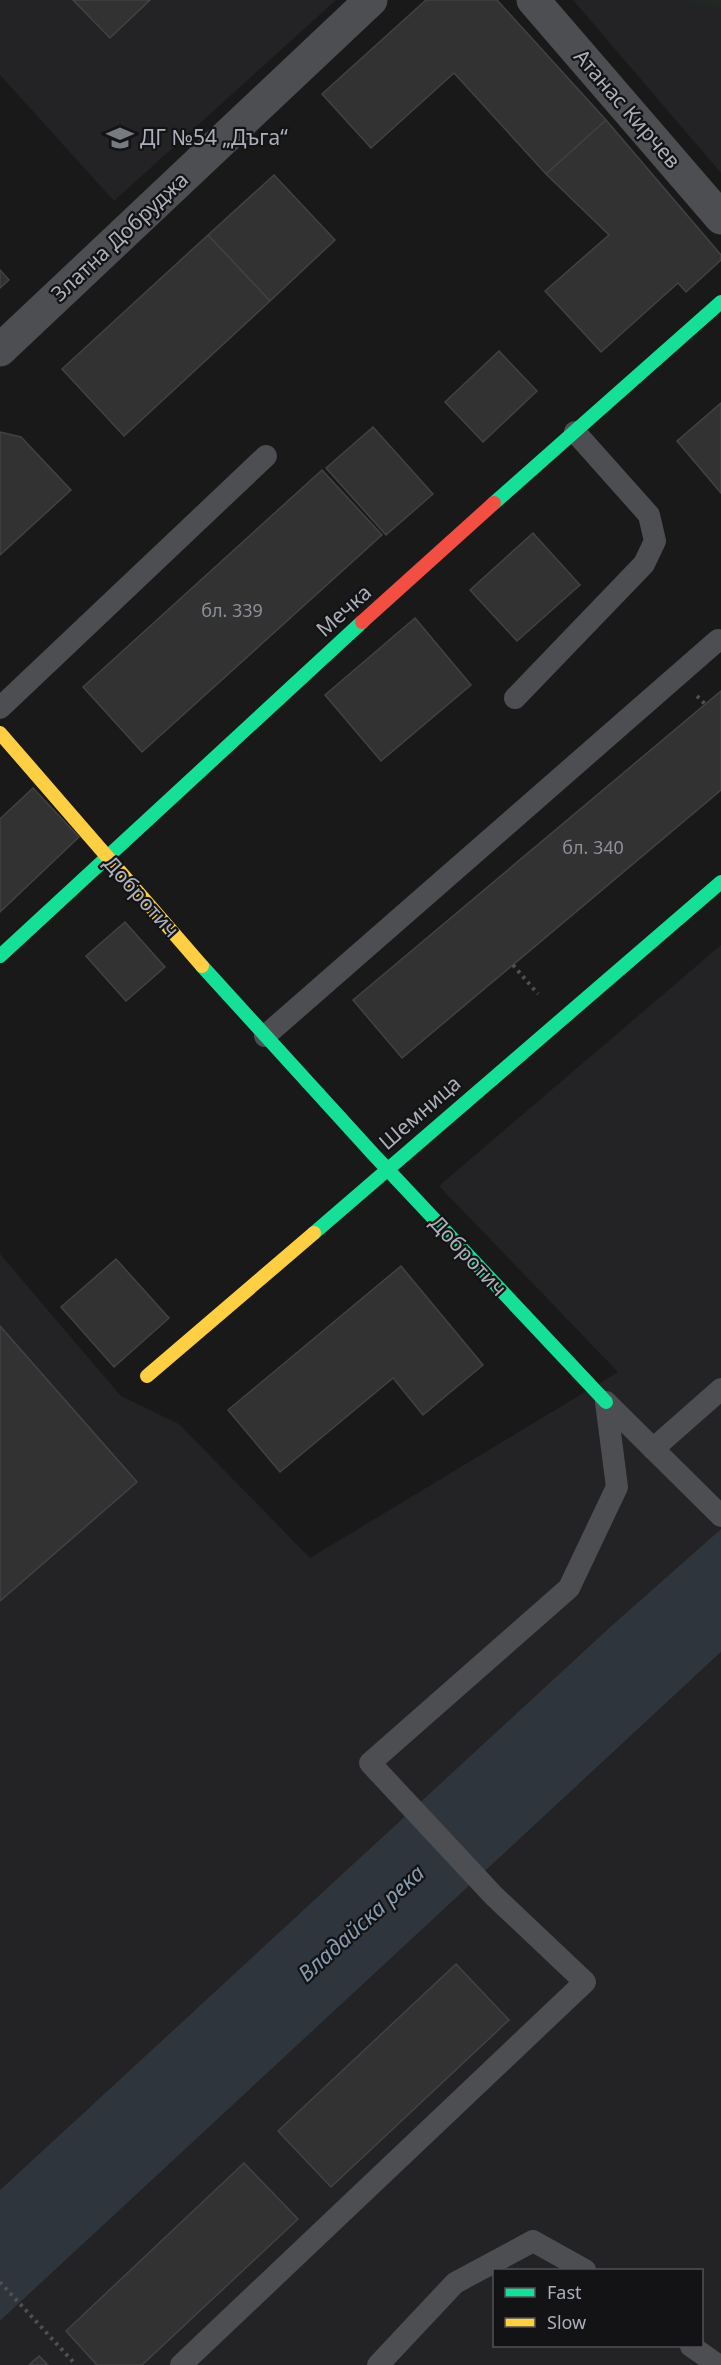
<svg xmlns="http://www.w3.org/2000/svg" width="721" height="2365" font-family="'Noto Sans',sans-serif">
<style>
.built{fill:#232325;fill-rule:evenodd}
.green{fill:#212823}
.water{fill:#2f353c}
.building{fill:#323233;stroke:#424245;stroke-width:1.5}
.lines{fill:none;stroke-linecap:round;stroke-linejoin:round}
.path{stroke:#4f5053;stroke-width:4;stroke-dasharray:3 4.5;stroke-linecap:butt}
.lane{stroke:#4d4e52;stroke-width:22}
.street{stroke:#4d4e52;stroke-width:33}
.fast{stroke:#16e098;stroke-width:14}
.slow{stroke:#ffcf43;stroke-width:14}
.jam{stroke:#f24e42;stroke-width:14}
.labels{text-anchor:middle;stroke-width:4.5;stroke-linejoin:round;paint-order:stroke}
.number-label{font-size:18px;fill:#8d9098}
.street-label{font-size:21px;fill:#abafb9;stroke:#131315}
.poi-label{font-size:21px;fill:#abafb9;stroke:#131315;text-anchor:start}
.water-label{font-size:22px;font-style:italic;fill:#859bb1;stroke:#131315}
</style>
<rect width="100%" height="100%" fill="#191919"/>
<path class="built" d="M 0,0 L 336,0 L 114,201 L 0,75 Z
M 573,0 L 721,0 L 721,173 Z
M 721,945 L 721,1529 L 610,1627 L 0,2190 L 0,1254 L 121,1396 L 179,1424 L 310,1558 L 618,1372 L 439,1186 Z
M 721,1652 L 721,2365 L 0,2365 L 0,2321 ZM 494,2270 L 702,2270 L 702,2346 L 494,2346 Z"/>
<path class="green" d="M 685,0 L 721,0 L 721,8 Z"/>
<path class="water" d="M 721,1529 L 721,1652 L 0,2321 L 0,2190 L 610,1627 Z"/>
<path class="building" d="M 73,0 L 150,0 L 110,38 Z
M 426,0 L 497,0 L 606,120 L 546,174 L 454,73 L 371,148 L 322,94 Z
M 606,120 L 721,255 L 721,260 L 686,292 L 678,283 L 601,352 L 545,291 L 609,235 L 546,174 Z
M 274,175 L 335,240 L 270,301 L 208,235 Z
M 208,235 L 270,301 L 124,436 L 62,369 Z
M 0,270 L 9,280 L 0,288 Z
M 499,351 L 537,391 L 483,442 L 445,402 Z
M 721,403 L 721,493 L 677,441 Z
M 373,427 L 433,494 L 386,535 L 326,468 Z
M 0,432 L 21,437 L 71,490 L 0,555 Z
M 322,470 L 382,535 L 142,752 L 83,687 Z
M 533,533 L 580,585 L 517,641 L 470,590 Z
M 415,618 L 471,685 L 381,761 L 325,695 Z
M 721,691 L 721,790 L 402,1058 L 353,1000 Z
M 33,788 L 79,837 L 0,912 L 0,819 Z
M 125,922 L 165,967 L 126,1001 L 86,956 Z
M 116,1259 L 169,1318 L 114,1367 L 61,1307 Z
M 401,1266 L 483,1365 L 423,1415 L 393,1378 L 280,1472 L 228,1410 Z
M 0,1326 L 137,1482 L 0,1601 Z
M 456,1964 L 509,2020 L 331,2187 L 278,2131 Z
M 244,2163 L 298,2219 L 142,2365 L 97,2365 L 66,2331 Z
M 39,2356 L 48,2365 L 29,2365 Z"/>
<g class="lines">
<path class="path" d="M 697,696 L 705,704
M 513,965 L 538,994
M 0,2282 L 76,2365"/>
<path class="lane" d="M 515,698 L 644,564 L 655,541 L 649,515 L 575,432
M 0,708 L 266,456
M 265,1036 L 718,640
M 606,1402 L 721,1516
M 653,1449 L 721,1389
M 691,2346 L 718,2365
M 181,2365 L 585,1982 L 494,1896 L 370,1763 L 569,1588 L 617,1487 L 606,1402
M 378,2365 L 455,2283 L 533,2241 L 585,2270"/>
<path class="street" d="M 533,0 L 721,218
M 0,350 L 371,0"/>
<path class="fast" d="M 494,503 L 721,302
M 0,956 L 362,622
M 202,966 L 374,1155 L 606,1402
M 314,1233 L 721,882"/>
<path class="slow" d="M 0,733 L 202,966
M 147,1376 L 314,1233"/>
<path class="jam" d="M 362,622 L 494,503"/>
</g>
<defs>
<symbol id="school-bare" viewBox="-9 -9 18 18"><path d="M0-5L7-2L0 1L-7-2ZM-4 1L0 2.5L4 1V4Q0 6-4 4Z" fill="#787a81" stroke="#131315" stroke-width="2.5" paint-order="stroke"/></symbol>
</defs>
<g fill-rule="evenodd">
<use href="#school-bare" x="101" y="119" width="38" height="38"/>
</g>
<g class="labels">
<g class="number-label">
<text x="232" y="617">бл. 339</text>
<text x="593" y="854">бл. 340</text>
</g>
<g class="street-label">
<text transform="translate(627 109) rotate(49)" y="7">Атанас Кирчев</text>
<text transform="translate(120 237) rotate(-43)" y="7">Златна Добруджа</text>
<text transform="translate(344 611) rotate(-42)" y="7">Мечка</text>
<text transform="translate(141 897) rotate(48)" y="7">Добротич</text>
<text transform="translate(420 1113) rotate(-41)" y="7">Шемница</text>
<text transform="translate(468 1256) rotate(47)" y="7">Добротич</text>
</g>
<g class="poi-label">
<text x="140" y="145">ДГ №54 „Дъга“</text>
</g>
<g class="water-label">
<text transform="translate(361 1923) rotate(-42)" y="8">Владайска река</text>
</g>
</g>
<rect x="493" y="2269" width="210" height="78" fill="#131315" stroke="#505157" stroke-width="1.5"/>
<rect x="505" y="2288" width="30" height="9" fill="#16e098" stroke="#505157" stroke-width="1.5"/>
<text x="547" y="2299" font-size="18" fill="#abafb9">Fast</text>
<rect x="505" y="2318" width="30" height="9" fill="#ffcf43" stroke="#505157" stroke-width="1.5"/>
<text x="547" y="2329" font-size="18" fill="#abafb9">Slow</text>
</svg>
